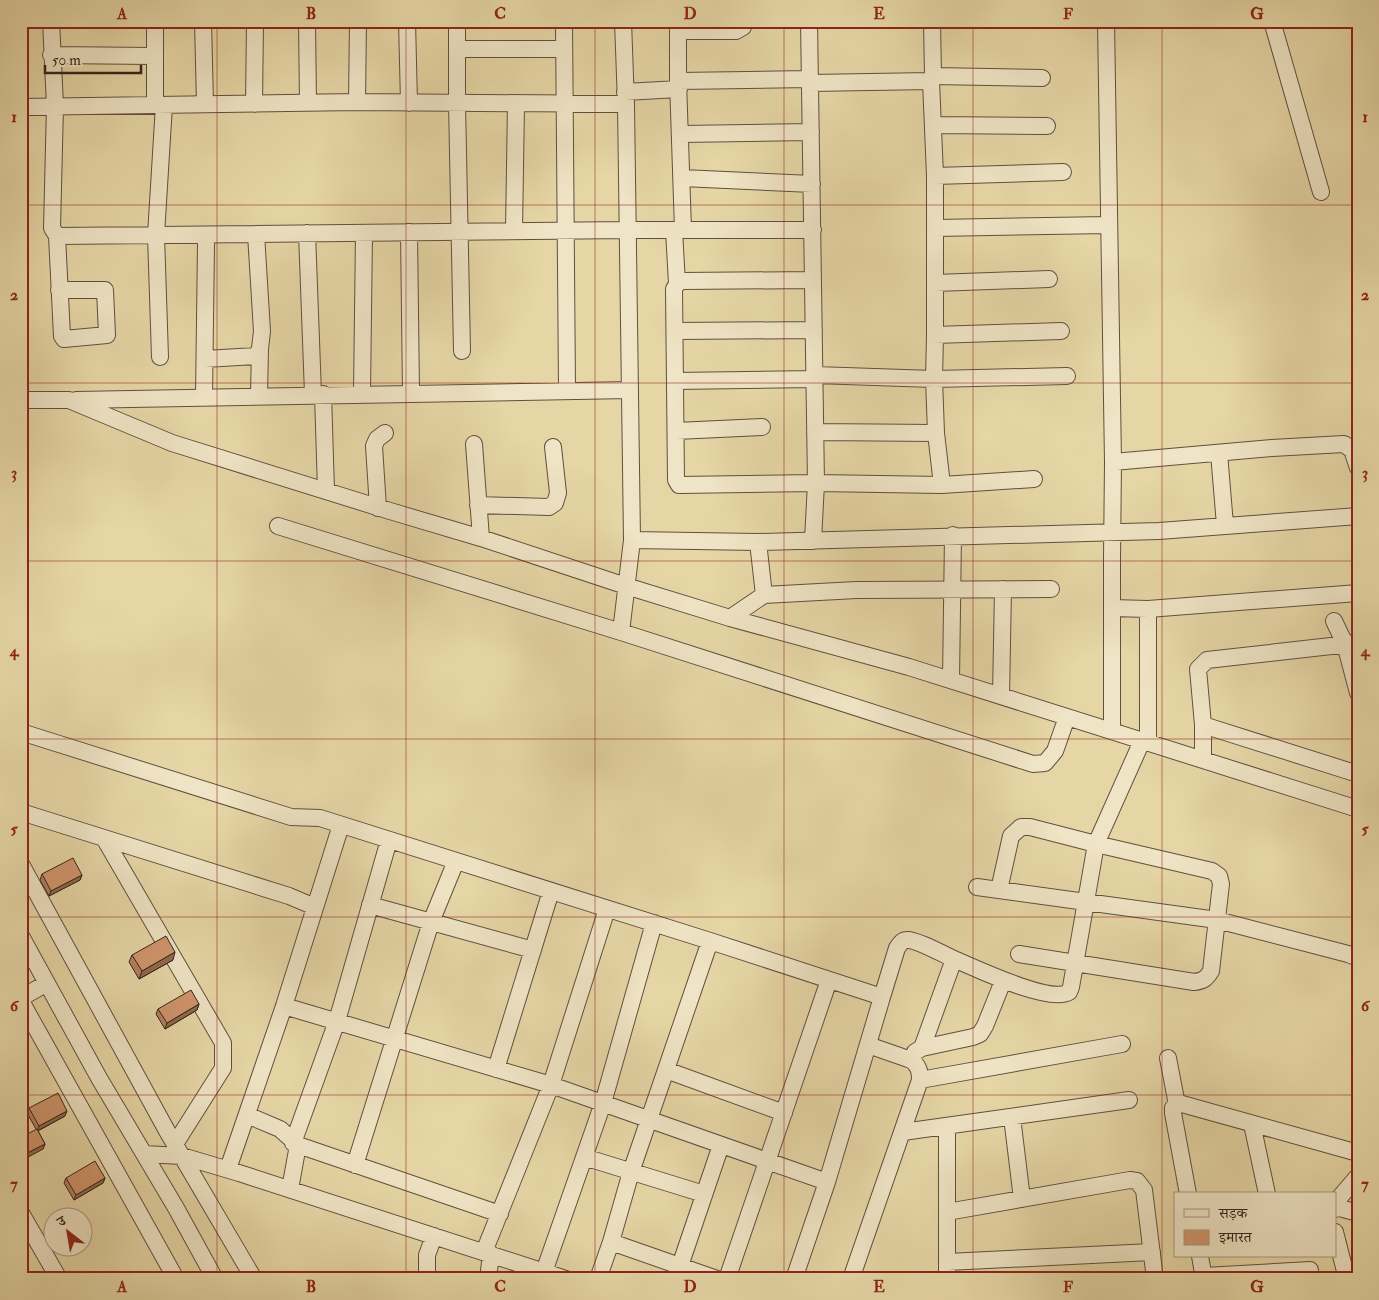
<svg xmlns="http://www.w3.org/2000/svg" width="1379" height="1300" font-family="'IM FELL Double Pica','Noto Serif Devanagari',serif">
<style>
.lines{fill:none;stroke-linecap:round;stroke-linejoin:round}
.minor-casing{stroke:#60503e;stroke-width:18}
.minor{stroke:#efe4c5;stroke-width:16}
.wall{fill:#b3805e;stroke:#34241c}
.shaded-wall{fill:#92684c;stroke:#34241c}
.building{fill:#d0956d;stroke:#34241c}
.grid{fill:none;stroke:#8f2418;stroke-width:1;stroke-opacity:0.55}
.neatline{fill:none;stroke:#8f2418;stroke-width:2}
.grid-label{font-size:16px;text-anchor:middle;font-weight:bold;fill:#8f2418}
</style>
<rect width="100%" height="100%" fill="#e6d6a6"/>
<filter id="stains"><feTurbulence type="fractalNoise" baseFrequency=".004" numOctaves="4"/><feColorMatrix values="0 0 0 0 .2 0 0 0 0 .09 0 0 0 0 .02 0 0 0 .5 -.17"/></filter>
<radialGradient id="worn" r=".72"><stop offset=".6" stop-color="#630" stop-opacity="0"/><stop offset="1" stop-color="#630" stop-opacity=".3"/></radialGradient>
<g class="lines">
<defs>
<path id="minor" d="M 51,21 L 55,106 L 52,228 L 57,236 L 62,336 L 64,339 L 107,335 L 105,290 L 59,290
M 203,21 L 205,104
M 307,21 L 308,103
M 407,21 L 409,103
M 457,21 L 457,103 L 462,351
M 564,21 L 567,391
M 678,21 L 678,81 L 683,230
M 809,21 L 816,483 L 813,541
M 932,21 L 933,76 L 931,81 L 935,176 L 935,335 L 934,379 L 936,433 L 942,485
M 1106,21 L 1113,462 L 1112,559 L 1112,731
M 1272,21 L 1321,192
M 679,31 L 736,31 L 743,27 L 745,21
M 457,49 L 564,49
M 51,55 L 155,56
M 933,76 L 1042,78
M 678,81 L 810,79
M 810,83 L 931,81
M 625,92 L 679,89
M 357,102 L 358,21
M 254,104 L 255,21
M 155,105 L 155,21
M 21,107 L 357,102 L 626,104
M 934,125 L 1047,126
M 681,134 L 811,132
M 935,176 L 1063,172
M 682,178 L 812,184
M 935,228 L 1109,225
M 674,230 L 677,284
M 514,231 L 516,104
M 409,232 L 411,393
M 307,233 L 313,394
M 57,236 L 628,230 L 813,230
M 813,280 L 681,281 L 677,284 L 674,289 L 676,480 L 679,485 L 816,483 L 942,485 L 1034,479
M 935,283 L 1049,279
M 676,331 L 814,330
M 935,335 L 1061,331
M 160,357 L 156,235 L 164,105
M 205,359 L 256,356 L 260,349 L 262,331 L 256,234
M 815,375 L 934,379 L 1067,376
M 675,381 L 815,379
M 323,394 L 326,491
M 362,394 L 364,233
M 259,395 L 260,349
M 204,397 L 206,244 L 205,235
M 21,400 L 69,400 L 172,443 L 390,511 L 481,538 L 626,586 L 730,618 L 909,667 L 1358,809
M 76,400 L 630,390
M 676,431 L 762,427
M 815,432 L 936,433
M 474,444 L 481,538
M 1219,453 L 1225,525
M 1113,462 L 1272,448 L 1344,444 L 1352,450 L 1358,468
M 478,505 L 549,507 L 555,503 L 558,493 L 553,447
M 378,508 L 374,446 L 377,439 L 385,433
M 278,526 L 621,632 L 1033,764 L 1045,763 L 1055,751 L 1067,717
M 632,540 L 758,542 L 1159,531 L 1358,516
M 758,542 L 764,595
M 1112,608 L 1148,609 L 1358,593
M 730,618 L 764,595 L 856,590 L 1051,589
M 1334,621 L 1345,644 L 1358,693
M 621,632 L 632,540 L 626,104 L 623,21
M 951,680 L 953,535
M 1001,696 L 1003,589
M 1203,725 L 1358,774
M 21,732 L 291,817 L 320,818 L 710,941 L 882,997 L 827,1182 L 794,1279
M 1148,743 L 1148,609
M 1203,760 L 1203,725 L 1198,669 L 1207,660 L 1358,643
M 21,812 L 289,896 L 315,907
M 104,838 L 223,1043 L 223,1068 L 175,1144
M 21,864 L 167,1131 L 254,1279
M 977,887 L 1217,920 L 1348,954 L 1358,958
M 370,905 L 533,950
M 21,936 L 99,1078 L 176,1208 L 215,1279
M 1019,954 L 1194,982 C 1203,981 1206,979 1211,971 L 1221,884 L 1219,876 L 1212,871 L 1096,844 L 1142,741
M 882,997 L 897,948 C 900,944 902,940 907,940 C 915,939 945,955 954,959
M 21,998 L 47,983
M 21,1001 L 176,1279
M 284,1006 L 551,1085 L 827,1182
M 922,1048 L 954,959 C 975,968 1050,1004 1069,992 L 1071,987 L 1096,844 L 1030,827 L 1021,827 L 1011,836 L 999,890
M 915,1052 L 922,1048 L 973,1037 L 980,1034 L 985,1026 L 1003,981
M 1168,1058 L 1177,1105
M 496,1069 L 551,891
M 666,1070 L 784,1113
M 920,1080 L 1122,1044
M 247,1115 L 280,1129 L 298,1145 L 500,1214
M 1012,1117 L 1022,1199
M 1252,1124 L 1267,1194
M 947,1126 L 947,1279
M 903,1132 L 1129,1100
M 293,1143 L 337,1021 L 389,840
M 144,1154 L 182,1156 L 239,1173 L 566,1279
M 584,1157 L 704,1194
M 355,1165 L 431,922 L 456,861
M 228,1169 L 284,1006 L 341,825
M 290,1189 L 298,1145
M 1188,1194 L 1173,1113 L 1173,1108 L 1177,1105 L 1182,1104 L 1358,1153
M 1336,1207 L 1358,1213
M 1335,1209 L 1340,1197 L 1358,1176
M 947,1212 L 1130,1180 L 1137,1181 L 1144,1190 L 1155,1279
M 21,1213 L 59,1279
M 1335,1232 L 1347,1279
M 611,1242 L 717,1279
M 484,1252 L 551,1085 L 607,909
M 1200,1256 L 1204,1279
M 947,1262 L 1152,1252
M 680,1266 L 721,1145
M 544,1272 L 603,1103 L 654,923
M 1204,1276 L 1310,1270
M 427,1279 L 427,1255 L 434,1236
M 488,1279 L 491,1254
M 598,1279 L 611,1242 L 631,1172 L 710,941
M 727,1279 L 829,980
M 851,1279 L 920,1080 C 920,1070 918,1065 911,1060 L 868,1045"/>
</defs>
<use href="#minor" class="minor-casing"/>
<use href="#minor" class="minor"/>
</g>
<path class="wall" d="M 42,874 L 82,875 L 80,880 L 49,896 L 40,880 Z
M 132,955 L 173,960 L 139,979 L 129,962 Z
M 199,1004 L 197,1010 L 165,1029 L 156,1014 L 158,1009 Z
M 29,1108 L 65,1116 L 38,1131 L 45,1144 L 43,1149 L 36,1129 L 27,1113 Z
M 66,1178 L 105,1178 L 103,1183 L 74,1200 L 64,1183 Z"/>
<path class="shaded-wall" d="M 82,875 L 80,880 L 49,896 L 51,891 Z
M 175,952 L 173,960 L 139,979 L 142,971 Z
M 199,1004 L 197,1010 L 165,1029 L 167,1023 Z
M 26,1111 L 24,1116 L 21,1118 L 21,1114 Z
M 67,1111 L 65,1116 L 37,1131 L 39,1126 Z
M 45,1144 L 43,1149 L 21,1161 L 21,1156 Z
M 105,1178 L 103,1183 L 74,1200 L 76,1195 Z"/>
<path class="building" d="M 73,858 L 82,875 L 51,891 L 42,874 Z
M 166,936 L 175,952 L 142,971 L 132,955 Z
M 191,990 L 199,1004 L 167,1023 L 158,1009 Z
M 58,1093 L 67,1111 L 39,1126 L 29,1108 Z
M 21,1103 L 26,1111 L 21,1114 Z
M 37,1129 L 45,1144 L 21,1156 L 21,1137 Z
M 95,1161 L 105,1178 L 76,1195 L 66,1178 Z"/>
<path class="grid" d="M 217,21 L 217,1279M 406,21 L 406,1279M 595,21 L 595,1279M 784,21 L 784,1279M 973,21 L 973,1279M 1162,21 L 1162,1279M 21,205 L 1358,205M 21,383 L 1358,383M 21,561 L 1358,561M 21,739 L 1358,739M 21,917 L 1358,917M 21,1095 L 1358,1095"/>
<rect width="1379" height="1300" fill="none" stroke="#e6d6a6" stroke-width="55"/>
<rect x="1174" y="1192" width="162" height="65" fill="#efe4c5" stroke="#a49781"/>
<rect x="1184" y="1209" width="25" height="8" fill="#efe4c5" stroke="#a49781"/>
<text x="1219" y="1218" font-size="15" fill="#34241c">सड़क</text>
<rect x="1184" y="1230" width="25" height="15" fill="#d0956d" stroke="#a49781"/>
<text x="1219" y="1242" font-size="15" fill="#34241c">इमारत</text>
<g transform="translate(68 1232) rotate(329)"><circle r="24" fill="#efe4c5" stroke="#a49781"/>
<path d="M0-4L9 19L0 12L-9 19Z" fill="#8f2418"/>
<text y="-8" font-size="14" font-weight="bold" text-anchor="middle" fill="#34241c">उ</text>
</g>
<path d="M45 65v8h96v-8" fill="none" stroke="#34241c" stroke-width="2.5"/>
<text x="52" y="65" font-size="15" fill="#34241c" stroke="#efe4c5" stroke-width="4" paint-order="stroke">50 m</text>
<rect x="28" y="28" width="1324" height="1244" class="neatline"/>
<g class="grid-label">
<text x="122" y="19">A</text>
<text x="311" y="19">B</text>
<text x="500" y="19">C</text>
<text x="690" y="19">D</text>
<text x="879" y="19">E</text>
<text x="1068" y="19">F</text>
<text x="1257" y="19">G</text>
<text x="14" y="122">1</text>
<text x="1365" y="122">1</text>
<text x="14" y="300">2</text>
<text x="1365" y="300">2</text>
<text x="14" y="478">3</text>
<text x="1365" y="478">3</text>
<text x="14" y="656">4</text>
<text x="1365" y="656">4</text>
<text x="14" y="834">5</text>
<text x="1365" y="834">5</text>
<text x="14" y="1011">6</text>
<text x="1365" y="1011">6</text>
<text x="14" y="1189">7</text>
<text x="1365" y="1189">7</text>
<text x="122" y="1292">A</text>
<text x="311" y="1292">B</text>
<text x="500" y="1292">C</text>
<text x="690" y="1292">D</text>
<text x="879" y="1292">E</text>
<text x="1068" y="1292">F</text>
<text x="1257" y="1292">G</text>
</g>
<rect width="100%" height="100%" filter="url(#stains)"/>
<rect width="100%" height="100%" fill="url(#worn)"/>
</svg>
